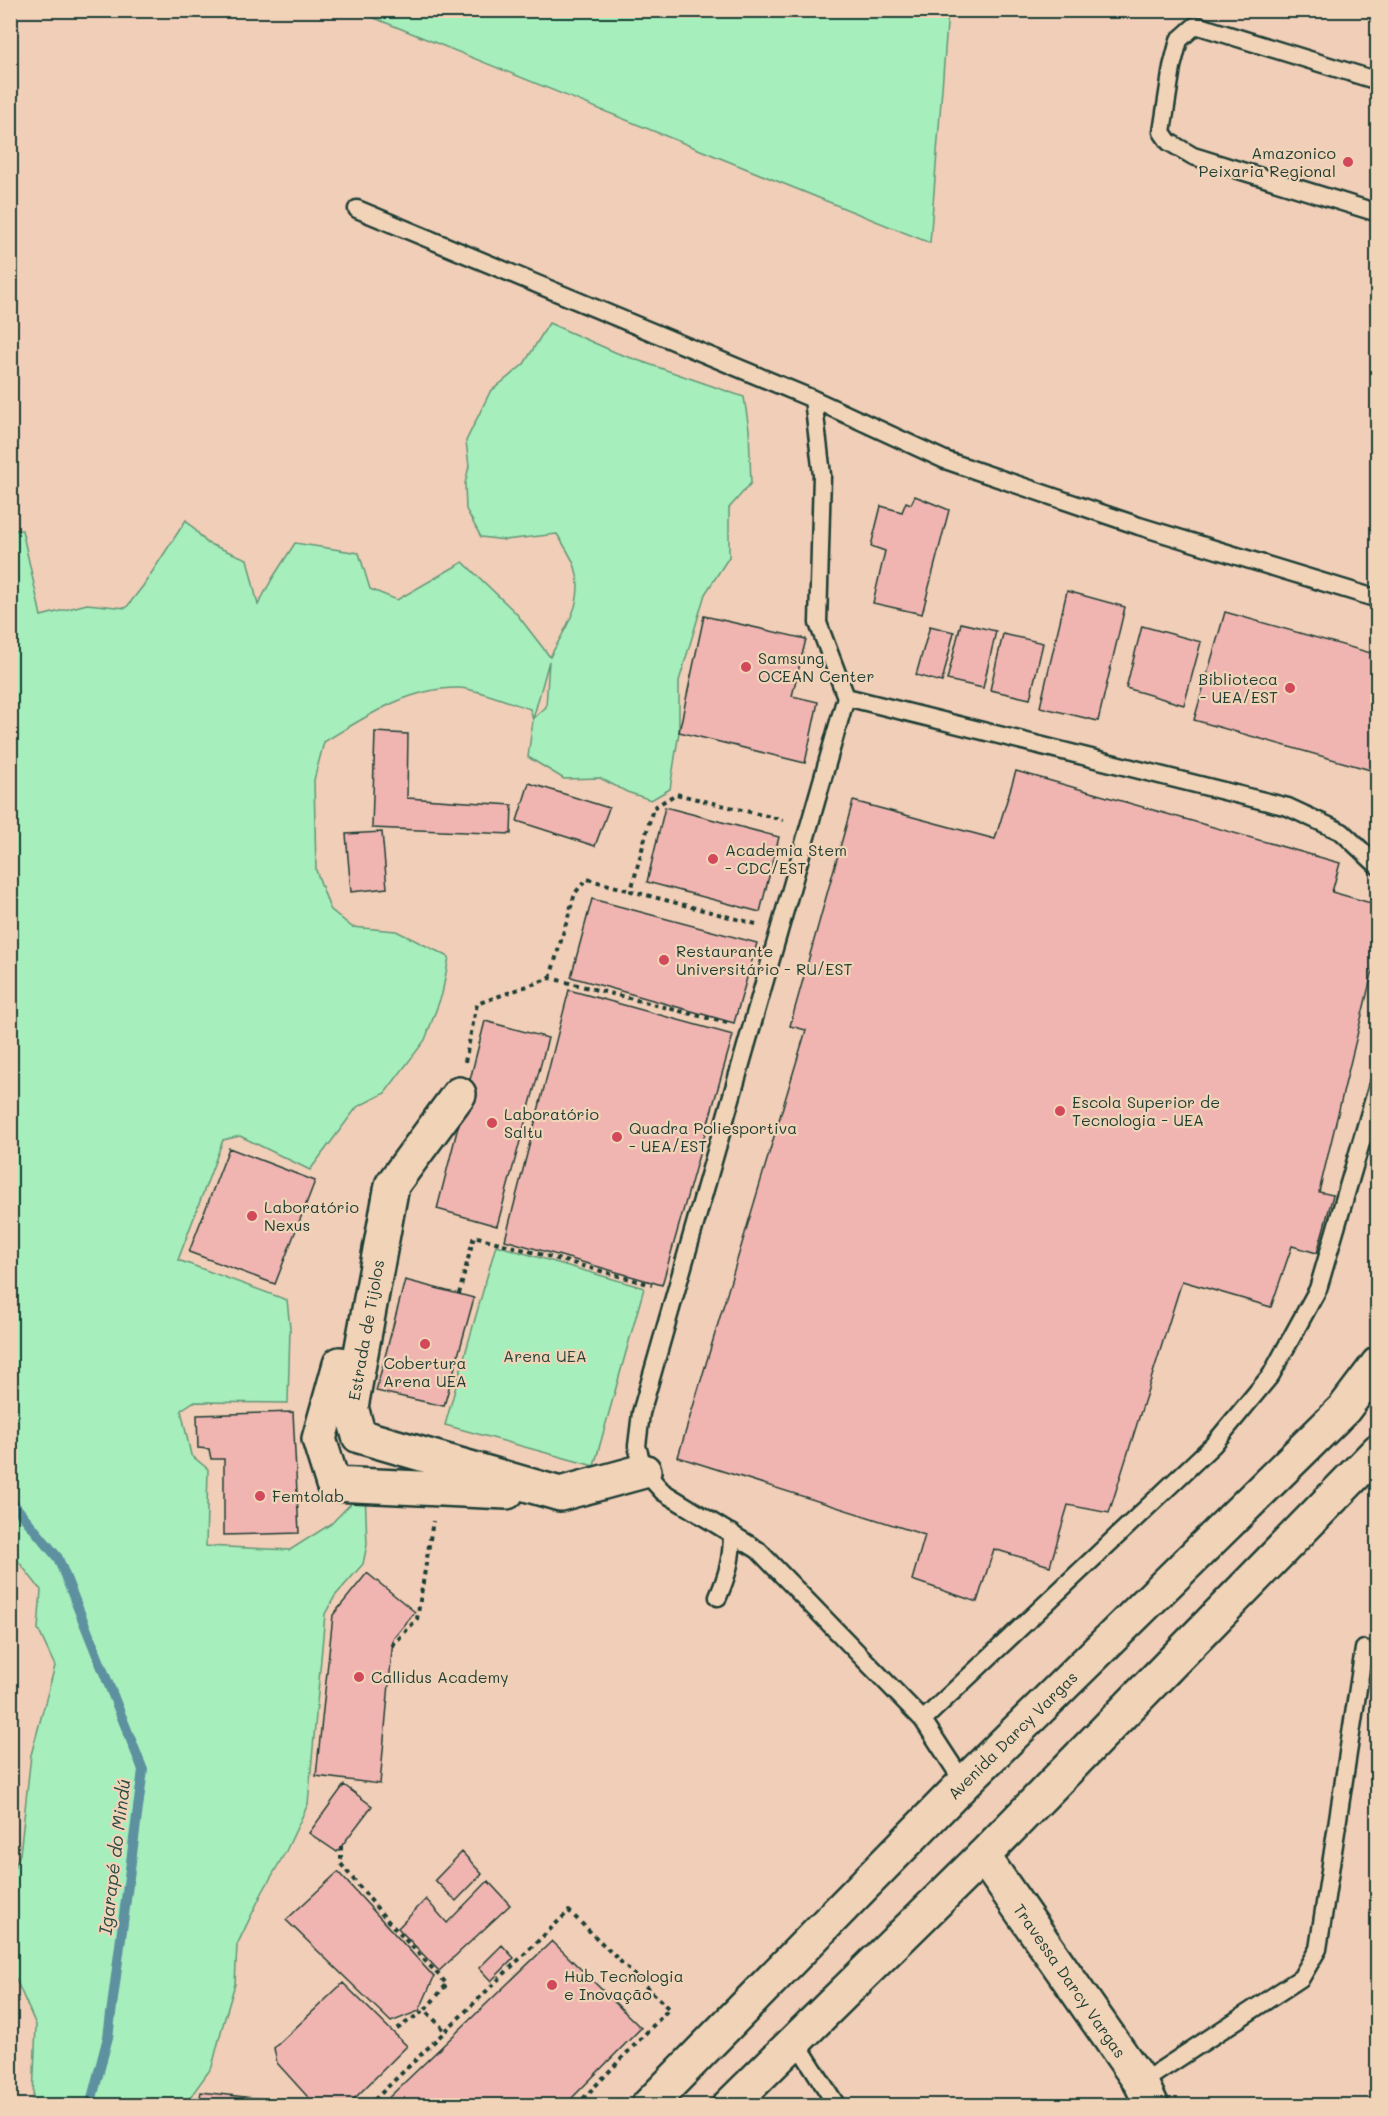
<svg xmlns="http://www.w3.org/2000/svg" width="1388" height="2116" font-family="Mali,sans-serif">
<style>
.green{fill:#a6eebb;stroke:#629678;stroke-width:1.5;fill-rule:evenodd}
.lines{fill:none;stroke-linecap:round;stroke-linejoin:round}
.stream{stroke:#5d91a0;stroke-width:10}
.building{fill:#f0b5b1;stroke:#1f3d34;stroke-width:1.5}
.lane-casing{stroke:#1f3d34;stroke-width:21}
.street-casing{stroke:#1f3d34;stroke-width:38}
.primary-casing{stroke:#1f3d34;stroke-width:38}
.path{stroke:#1f3d34;stroke-width:4;stroke-dasharray:4.5 4.5;stroke-linecap:butt}
.lane{stroke:#f1d4b8;stroke-width:16}
.street{stroke:#f1d4b8;stroke-width:33}
.primary{stroke:#f1d4b8;stroke-width:33}
.poi-dot{fill:#d1495b;stroke:#f1d4b8;stroke-width:2}
.labels{text-anchor:middle;stroke-width:4.5;stroke-linejoin:round;paint-order:stroke}
.poi-label{font-size:16px;fill:#1f3d34;stroke:#f1d4b8;text-anchor:start}
.street-label{font-size:16px;fill:#1f3d34;stroke:#f1d4b8}
.park-label{font-size:16px;fill:#26463b;stroke:#f1d4b8}
.water-label{font-size:18px;font-style:italic;fill:#294b46;stroke:#f1d4b8}
</style>
<rect width="100%" height="100%" fill="#f1ceb7"/>
<filter id="ink" filterUnits="userSpaceOnUse"><feTurbulence type="fractalNoise" baseFrequency=".0167" numOctaves="2"/><feDisplacementMap in="SourceGraphic" scale="12" xChannelSelector="R" yChannelSelector="G"/><feConvolveMatrix kernelMatrix="1 2 1 2 8 2 1 2 1" color-interpolation-filters="sRGB"/></filter>
<g filter="url(#ink)">
<path class="green" d="M 357,11 L 948,11 L 930,243 Z
M 549,323 L 617,353 L 744,397 L 749,429 L 751,483 L 729,508 L 729,557 L 705,594 L 679,681 L 679,732 L 670,789 L 651,800 L 627,792 L 600,778 L 564,779 L 528,757 L 533,720 L 530,709 C 514,704 474,688 459,688 C 409,687 365,717 324,742 L 314,780 L 316,870 L 330,909 L 352,927 L 396,931 L 449,957 L 442,994 L 425,1040 L 385,1093 L 357,1107 L 310,1170 L 240,1136 L 223,1140 L 178,1260 L 287,1300 L 290,1328 L 288,1403 L 193,1402 L 181,1410 L 191,1455 L 208,1469 L 206,1546 L 290,1550 L 331,1524 L 365,1489 L 367,1545 L 363,1564 L 335,1596 L 325,1614 L 308,1804 L 286,1851 L 262,1893 L 237,1945 L 235,1984 L 222,2028 L 212,2067 L 188,2100 L 186,2105 L 31,2105 L 33,2097 L 36,2025 L 11,1968 L 11,1875 L 20,1854 L 31,1755 L 55,1666 L 38,1629 L 41,1590 L 11,1552 L 11,530 L 22,530 L 41,616 L 87,604 L 126,608 L 143,586 L 186,520 L 207,543 L 247,559 L 258,605 L 272,579 L 295,543 L 359,553 L 370,589 L 397,600 L 463,562 L 516,613 L 550,657 C 566,626 587,601 574,564 C 570,554 563,544 557,534 L 505,540 L 481,537 L 466,509 L 465,484 L 469,466 L 466,441 L 490,392 L 524,364 ZM 549,661 L 546,707 L 533,719 Z
M 496,1245 L 644,1288 L 594,1466 L 445,1425 Z"/>
<g class="lines">
<path class="stream" d="M 10,1500 L 58,1558 L 143,1770 L 108,2037 L 90,2106"/>
</g>
<path class="building" d="M 915,496 L 949,510 L 922,614 L 873,603 L 885,551 L 871,546 L 881,506 L 902,512 L 906,502 L 911,504 Z
M 1067,591 L 1125,607 L 1098,721 L 1040,707 Z
M 1225,612 L 1378,655 L 1378,759 L 1374,771 L 1194,720 Z
M 704,616 L 806,639 L 792,696 L 818,702 L 805,763 L 679,732 Z
M 961,623 L 996,631 L 983,688 L 947,680 Z
M 930,626 L 954,632 L 942,682 L 916,675 Z
M 1142,626 L 1201,642 L 1184,705 L 1126,688 Z
M 1003,634 L 1043,643 L 1030,699 L 990,690 Z
M 375,732 L 408,734 L 407,798 L 512,805 L 511,834 L 372,828 Z
M 1016,771 L 1340,863 L 1332,892 L 1378,905 L 1378,949 L 1319,1192 L 1333,1195 L 1317,1253 L 1292,1246 L 1271,1307 L 1182,1281 L 1109,1513 L 1068,1505 L 1050,1566 L 994,1549 L 977,1602 L 912,1580 L 925,1535 L 678,1457 L 806,1030 L 790,1026 L 853,801 L 995,839 Z
M 529,783 L 609,808 L 595,846 L 517,821 Z
M 665,807 L 779,837 L 760,912 L 647,882 Z
M 382,832 L 387,888 L 351,892 L 346,834 Z
M 592,899 L 757,943 L 734,1023 L 571,977 Z
M 569,990 L 733,1035 L 662,1285 L 505,1240 Z
M 485,1021 L 548,1038 L 497,1226 L 437,1209 Z
M 229,1148 L 315,1181 L 275,1284 L 189,1252 Z
M 405,1280 L 474,1298 L 444,1406 L 376,1391 Z
M 293,1412 L 299,1533 L 224,1535 L 224,1459 L 211,1459 L 209,1449 L 198,1448 L 197,1415 Z
M 367,1573 L 415,1612 L 393,1639 L 380,1784 L 316,1776 L 333,1615 Z
M 344,1785 L 372,1806 L 337,1852 L 309,1833 Z
M 462,1852 L 482,1874 L 456,1901 L 435,1880 Z
M 338,1872 L 434,1977 L 419,2011 L 391,2022 L 286,1920 Z
M 488,1881 L 510,1905 L 439,1971 L 398,1928 L 426,1899 L 447,1923 Z
M 552,1941 L 641,2028 L 564,2106 L 385,2106 L 383,2103 Z
M 502,1945 L 514,1958 L 491,1981 L 479,1968 Z
M 343,1983 L 407,2046 L 347,2106 L 316,2106 L 277,2063 L 274,2048 Z
M 201,2092 L 282,2101 L 292,2106 L 198,2106 Z"/>
<g class="lines">
<defs>
<path id="lane" d="M 1378,81 L 1196,25 L 1179,40 L 1172,67 L 1162,132 L 1169,142 L 1193,156 L 1378,213
M 357,209 L 813,399 L 945,460 L 1139,526 L 1378,599
M 813,399 L 822,475 L 818,623 L 846,697 L 641,1413 L 637,1446 L 644,1471 L 663,1492 L 758,1550 L 923,1720 L 964,1783
M 846,697 L 1288,807 L 1342,832 L 1378,866
M 718,1597 C 728,1574 732,1558 732,1533
M 923,1720 L 1213,1445 L 1271,1375 L 1318,1289 L 1378,1085
M 795,2040 L 837,2106
M 1141,2083 L 1301,1978 L 1318,1949 L 1364,1649"/>
<g id="street">
<path d="M 459,1094 L 392,1185 L 351,1407 L 359,1436 L 560,1494 L 644,1471"/>
<path d="M 340,1364 L 319,1439 L 333,1484 L 507,1492"/>
<path id="s1" d="M 983,1856 L 1141,2083 L 1152,2106"/>
</g>
<g id="primary">
<path id="s2" d="M 648,2106 L 964,1783 L 1344,1409 L 1378,1364"/>
<path d="M 729,2106 L 983,1856 L 1378,1451"/>
</g>
</defs>
<use href="#lane" class="lane-casing"/>
<use href="#street" class="street-casing"/>
<use href="#primary" class="primary-casing"/>
<path class="path" d="M 756,924 L 631,891 L 653,808 L 676,794 L 783,820
M 550,978 L 575,893 L 587,879 L 631,891
M 465,1062 L 477,1004 L 550,978 L 727,1023
M 459,1294 L 474,1236 L 652,1285
M 392,1646 L 417,1619 L 433,1521
M 341,1846 L 341,1864 L 386,1919 L 447,1984 L 425,2010 L 445,2031
M 397,2029 L 425,2010
M 368,2106 L 569,1911 L 669,2009 L 576,2106"/>
<use href="#lane" class="lane"/>
<use href="#street" class="street"/>
<use href="#primary" class="primary"/>
</g>
</g>
<g class="poi-dot">
<circle cx="1348" cy="162" r="6"/>
<circle cx="746" cy="667" r="6"/>
<circle cx="1290" cy="688" r="6"/>
<circle cx="713" cy="859" r="6"/>
<circle cx="664" cy="960" r="6"/>
<circle cx="1060" cy="1111" r="6"/>
<circle cx="492" cy="1123" r="6"/>
<circle cx="617" cy="1137" r="6"/>
<circle cx="252" cy="1216" r="6"/>
<circle cx="425" cy="1344" r="6"/>
<circle cx="260" cy="1496" r="6"/>
<circle cx="359" cy="1677" r="6"/>
<circle cx="552" cy="1985" r="6"/>
</g>
<g class="labels">
<g class="poi-label">
<text x="1336" y="159" text-anchor="end">Amazonico<tspan x="1336" dy="18">Peixaria Regional</tspan></text>
<text x="758" y="664">Samsung<tspan x="758" dy="18">OCEAN Center</tspan></text>
<text x="1278" y="685" text-anchor="end">Biblioteca<tspan x="1278" dy="18">- UEA/EST</tspan></text>
<text x="725" y="856">Academia Stem<tspan x="725" dy="18">- CDC/EST</tspan></text>
<text x="676" y="957">Restaurante<tspan x="676" dy="18">Universitário - RU/EST</tspan></text>
<text x="1072" y="1108">Escola Superior de<tspan x="1072" dy="18">Tecnologia - UEA</tspan></text>
<text x="504" y="1120">Laboratório<tspan x="504" dy="18">Saltu</tspan></text>
<text x="629" y="1134">Quadra Poliesportiva<tspan x="629" dy="18">- UEA/EST</tspan></text>
<text x="264" y="1213">Laboratório<tspan x="264" dy="18">Nexus</tspan></text>
<text x="425" y="1369" text-anchor="middle">Cobertura<tspan x="425" dy="18">Arena UEA</tspan></text>
<text x="272" y="1502">Femtolab</text>
<text x="371" y="1683">Callidus Academy</text>
<text x="564" y="1982">Hub Tecnologia<tspan x="564" dy="18">e Inovação</tspan></text>
</g>
<g class="street-label">
<text transform="translate(366 1330) rotate(-80)" y="6">Estrada de Tijolos</text>
<text dy="6" stroke="none"><textPath href="#s2" startOffset="520">Avenida Darcy Vargas</textPath></text>
<text dy="6" stroke="none"><textPath href="#s1" startOffset="152">Travessa Darcy Vargas</textPath></text>
</g>
<g class="park-label">
<text x="545" y="1362">Arena UEA</text>
</g>
<g class="water-label">
<text transform="translate(115 1857) rotate(-83)" y="6">Igarapé do Mindú</text>
</g>
</g>
<rect width="1388" height="2116" fill="none" stroke="#f1d4b8" stroke-width="36"/>
<rect x="18" y="18" width="1352" height="2080" fill="none" stroke="#1f3d34" stroke-width="2" filter="url(#ink)"/>
</svg>
